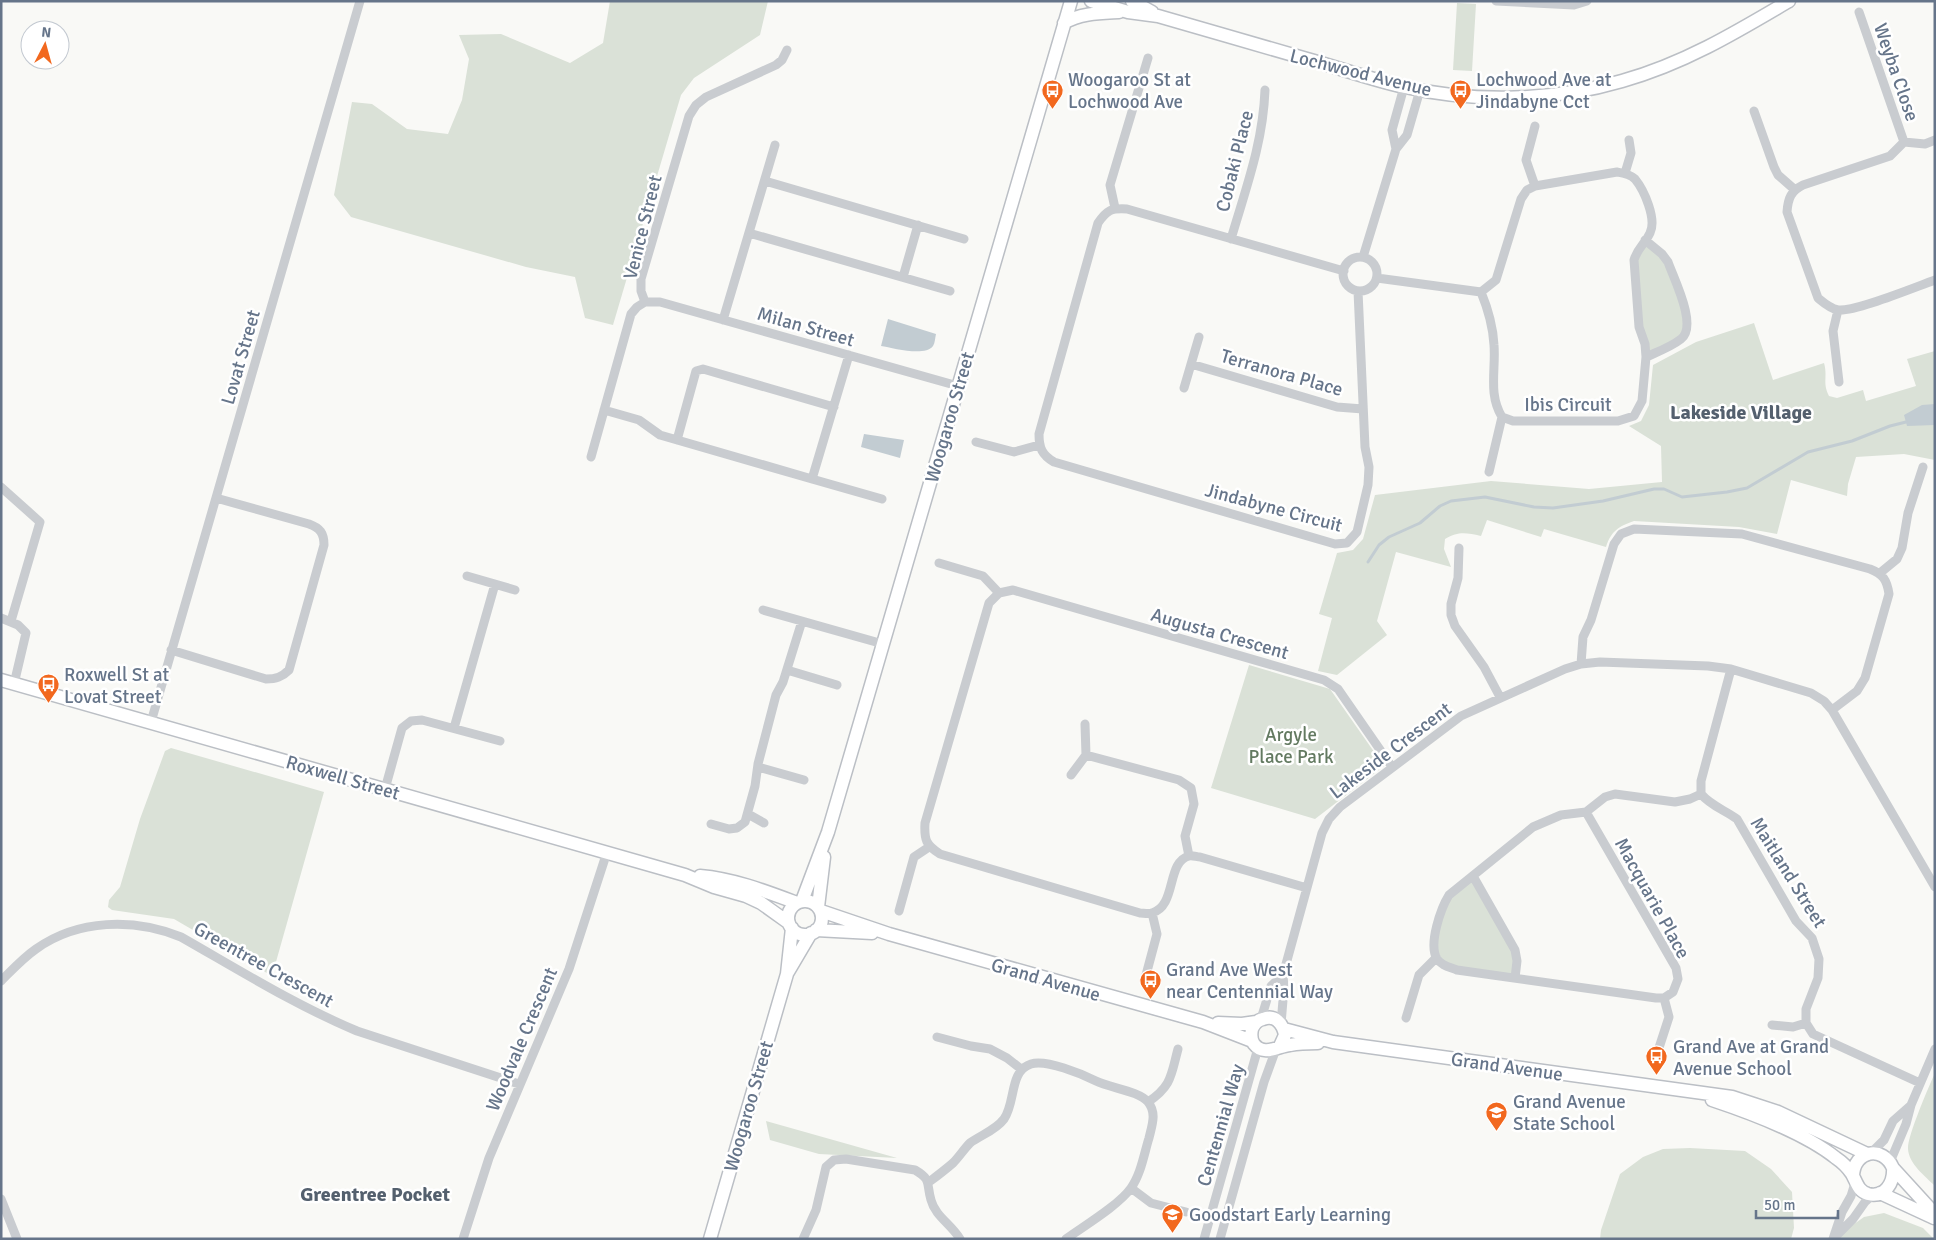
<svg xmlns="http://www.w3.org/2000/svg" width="1936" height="1240" font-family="Signika,sans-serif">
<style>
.green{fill:#dae1d7}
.water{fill:#c2ccd2}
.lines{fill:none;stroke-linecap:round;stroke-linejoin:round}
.stream{stroke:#c2ccd2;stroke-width:3}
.secondary-casing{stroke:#bbbfc5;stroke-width:15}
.street{stroke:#c9ccd0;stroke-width:9}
.secondary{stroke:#fff;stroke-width:12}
.labels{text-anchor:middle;stroke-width:5;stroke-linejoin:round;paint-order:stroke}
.street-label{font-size:19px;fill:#66758a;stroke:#fff}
.poi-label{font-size:19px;fill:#66758a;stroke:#fff;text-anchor:start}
.park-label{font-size:19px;fill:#637a61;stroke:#fff}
.neighbourhood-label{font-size:20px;font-weight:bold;fill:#54606e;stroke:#fff}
</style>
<rect width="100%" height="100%" fill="#f9f9f6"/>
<path class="green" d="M 610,1 L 768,1 L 760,35 L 694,78 L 681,95 L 613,325 L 585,318 L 575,277 L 526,267 L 351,217 L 334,195 L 352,102 L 372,104 L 407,129 L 448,134 L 462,100 L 469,59 L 459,35 L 501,34 L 570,63 L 603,43 Z
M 1457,3 L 1476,4 L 1472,71 L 1453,70 Z
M 1645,240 L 1662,254 L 1687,317 L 1682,338 L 1646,357 L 1639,327 L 1637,250 Z
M 1754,323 L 1773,380 L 1824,363 C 1828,377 1822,382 1829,396 L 1837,398 L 1863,390 L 1866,401 L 1916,386 L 1907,359 L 1935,351 L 1935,460 L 1904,454 L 1856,457 L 1848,484 L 1847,496 L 1791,480 L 1777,534 L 1739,527 L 1634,521 C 1619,526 1611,531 1606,547 L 1544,529 L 1541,537 L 1487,520 L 1481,536 C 1466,533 1459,531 1445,539 L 1444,549 L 1451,567 L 1396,552 L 1377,621 L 1387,635 L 1337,675 L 1318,671 L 1332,618 L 1319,614 L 1337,553 L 1353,550 L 1363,539 L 1375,495 L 1491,481 L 1589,489 L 1662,482 L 1661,446 L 1629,426 L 1641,421 L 1649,405 L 1653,365 L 1696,342 Z
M 1249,665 L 1330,689 L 1384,766 L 1315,819 L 1211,788 Z
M 171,748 L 324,792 L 272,976 L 174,919 L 112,910 L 108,907 L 109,900 L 120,887 L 140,819 L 165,751 Z
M 1473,876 L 1515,950 L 1515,978 L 1444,965 L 1434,942 L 1443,905 Z
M 1935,1073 L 1935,1186 C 1925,1176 1909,1164 1908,1149 C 1907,1137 1929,1086 1935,1073 Z
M 766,1121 L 897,1158 L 819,1154 L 770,1140 Z
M 1690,1148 L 1745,1151 L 1771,1169 L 1792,1192 L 1794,1228 L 1791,1239 L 1600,1239 L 1601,1230 L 1620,1174 L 1643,1157 L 1663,1149 Z
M 1884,1213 L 1923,1228 L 1934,1239 L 1833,1239 L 1864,1217 Z"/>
<path class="water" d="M 888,319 L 936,334 C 935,338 935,343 933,346 C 925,357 893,348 881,346 Z
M 1935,404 L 1935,425 L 1907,426 L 1904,415 L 1922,405 Z
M 864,434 L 904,440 L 900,458 L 861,447 Z"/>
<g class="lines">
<path class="stream" d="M 1368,562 L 1379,545 L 1389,537 L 1420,523 L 1440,506 L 1451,501 L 1485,497 L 1534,507 L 1553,508 L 1603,501 L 1654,489 L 1664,489 L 1682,497 L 1727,492 L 1747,488 L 1808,452 L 1852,441 L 1890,426 L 1906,422"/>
<defs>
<path id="secondary" d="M 1091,1 L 1128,12 L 1158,16 C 1208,30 1257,45 1307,59 C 1340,68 1372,80 1405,87 C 1475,103 1554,101 1622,81 C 1683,64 1735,33 1789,1
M 1132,1 L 1152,12
M 1064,23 C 1080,13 1101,13 1119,12
M 1,680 L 685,875 L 714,887 L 746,896 L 761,903 L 789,923
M 700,876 C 734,879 765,891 797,903
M 802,901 L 828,832 L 1071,1
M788 918a17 17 0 1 1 34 0a17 17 0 1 1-34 0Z
M 818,907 L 824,857
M 821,911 L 889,934 L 1203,1022 L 1252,1041
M 816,930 L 872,933
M 788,972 L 811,933
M 1218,1023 L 1242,1024 L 1256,1022
M 1284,1029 L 1333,1042 L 1732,1097 L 1778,1112 L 1867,1154
M 1280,1046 L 1285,1035 C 1283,1024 1275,1014 1263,1019 C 1258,1020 1254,1024 1252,1029 C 1251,1034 1251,1040 1254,1044 C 1264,1057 1278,1046 1290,1045 C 1300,1043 1309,1043 1318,1043
M 1712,1100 C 1748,1112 1806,1134 1836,1158 C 1842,1162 1848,1168 1852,1174 C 1857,1183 1858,1191 1868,1194 C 1885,1198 1894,1183 1893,1168
M 1853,1176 C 1854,1150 1883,1145 1893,1168 L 1935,1214
M 1880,1193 L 1934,1218
M 710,1239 L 787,974 L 792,928"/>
</defs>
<use href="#secondary" class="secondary-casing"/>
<path class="street" d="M 1496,1 L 1574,5 L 1587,1
M 1859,12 L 1904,142
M 1754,111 L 1774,167 L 1778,175 L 1794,189
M 1935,140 L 1925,144 L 1904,142 L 1890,156 L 1803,185 C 1791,191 1788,198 1787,212 L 1818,298 C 1824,303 1829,308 1838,310 C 1855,312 1915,287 1935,280
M 1396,149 L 1392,130 L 1404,87
M 1617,172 C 1623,173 1630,174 1635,179 C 1644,190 1657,219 1650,233 C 1645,244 1638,247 1634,260 L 1639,327 L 1645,344 L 1646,357 L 1642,401 L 1634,416 L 1618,421 L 1513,421 L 1502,417 C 1488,394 1496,370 1494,345 C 1493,326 1488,309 1481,292 L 1496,280 L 1521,199 L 1527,190 L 1535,186 Z
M 1625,173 L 1631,153 L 1629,140
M 765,181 L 964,239
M 1535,186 L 1526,160 L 1535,126
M 1115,208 L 1110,185 L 1148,58
M 749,233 L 950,291
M 1231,239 C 1246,188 1263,143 1265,90
M 1645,240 L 1662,254 L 1668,262 C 1674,279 1698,326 1681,339 C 1671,347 1657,352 1646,357
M 1363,257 L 1396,149 L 1407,135 L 1420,90
M1343 274a17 17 0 1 1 34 0a17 17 0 1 1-34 0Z
M 1344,271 L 1127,209 C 1111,208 1107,210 1098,223 L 1039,434 C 1039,448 1042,455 1054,462 L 1335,544 L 1347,543 L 1357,532 L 1368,485 L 1369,467 L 1365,447 L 1358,291
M 903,277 L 918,225
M 1377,278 L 1481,292
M 645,302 L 660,302 L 958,386
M 1838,310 L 1833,331 L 1839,382
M 723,320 L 775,145
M 1191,364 L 1337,407 L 1363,409
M 1184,388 L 1199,337
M 604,410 L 639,420 L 660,435 L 812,479 L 849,355
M 677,440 L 696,371 L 703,369 L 834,407
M 976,442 L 1014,452 L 1039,445
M 591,457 L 631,314 L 637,307 L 645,302 L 641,291 L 641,279 L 689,116 L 696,105 L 706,97 L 776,65 L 782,60 L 787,50
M 1489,472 L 1502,417
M 812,479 L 882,499
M 1,487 L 40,522 L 11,621
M 1459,548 L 1458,578 L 1451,604 L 1451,615 L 1455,626 L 1484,667 L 1500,697
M 939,563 L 983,576 L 999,593
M 1880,573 L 1897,559 L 1902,548 L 1908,513 L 1923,467
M 467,576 L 515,590
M 763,610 L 883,644
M 1,618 L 18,625 L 26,633 L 14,684
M 171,650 L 266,679 C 276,679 282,677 289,670 L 324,545 C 324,533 320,528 309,524 L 216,498
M 1581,664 L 1583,637 L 1591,620 L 1614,544 L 1621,534 L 1634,529 L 1742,534 L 1870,569 C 1883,574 1887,580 1889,594 L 1865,678 L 1857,691 L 1832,710
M 1731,669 L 1701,781 L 1701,794 C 1711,806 1725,810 1737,819 L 1796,921 L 1812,938 L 1819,959 L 1818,978 L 1806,1009 L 1806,1023 L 1813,1034 L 1920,1083
M 787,670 L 837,685
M 151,722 L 360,1
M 454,728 L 495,584
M 1086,755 L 1179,780 L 1191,788 L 1194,804 L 1185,836 L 1189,856
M 758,767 L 804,780
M 1071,775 L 1086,755 L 1085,724
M 385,789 L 402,728 L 411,721 L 422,720 L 500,741
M 1586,812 L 1676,968 L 1678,979 L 1673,992 L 1664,998 L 1656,998 L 1457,970 C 1450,967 1442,966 1437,959 C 1428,944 1441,908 1449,895 L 1533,827 L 1561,815 Z
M 1586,812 L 1605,797 L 1615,794 L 1675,802 L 1690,799 L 1701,794
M 748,814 L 764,823
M 711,824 L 729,829 L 737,828 L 745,822 L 755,786 L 758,764 L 776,695 L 783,682 L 802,621
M 1473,876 L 1515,950 L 1517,961 L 1515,978
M 1307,888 L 1200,857 C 1197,857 1192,855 1189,856 C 1166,862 1177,906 1152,913 C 1149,914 1143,913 1140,913 L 940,854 C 926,845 924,840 925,823 L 989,603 L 999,593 L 1013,590 L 1324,680 L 1338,689 L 1392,767
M 899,911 L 914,857 L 929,847
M 1146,975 L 1157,934 L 1152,913
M 1,981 C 12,970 23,958 36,949 C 78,919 134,918 181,937 C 239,970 295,1005 357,1031 L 519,1084
M 1406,1018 L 1419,975 L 1436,958
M 1261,1019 L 1271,986 L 1283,975
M 1281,1024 L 1284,988 L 1283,975 L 1322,833 L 1329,819 L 1340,807 L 1461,716 L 1565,669 L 1581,664 L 1600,662 L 1708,666 L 1731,669 L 1811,693 L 1824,701 L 1832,710 L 1935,887
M 1772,1025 L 1793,1027 L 1806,1023
M 937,1037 L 971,1046 L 990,1049 L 1007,1058 L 1021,1069
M 1656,1057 L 1669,1017 L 1664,998
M 1148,1102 C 1172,1086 1171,1075 1178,1049
M 1871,1153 L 1884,1140 L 1893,1121 L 1910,1106
M 1890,1162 L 1906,1124 L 1911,1105 L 1935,1049
M 929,1182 C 937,1176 945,1170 953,1163 C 959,1157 964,1149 970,1143 C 981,1135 996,1130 1004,1119 C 1016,1102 1009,1071 1031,1064 C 1046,1059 1082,1074 1096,1081 C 1110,1088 1139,1091 1148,1102 C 1157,1113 1152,1125 1149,1138 C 1144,1154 1141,1174 1131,1188 C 1119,1205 1084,1226 1066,1239
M 1131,1188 L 1151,1203 L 1186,1212
M 1,1199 L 17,1239
M 1836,1236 L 1853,1219 L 1865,1202 L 1874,1194
M 463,1239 L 489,1158 L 569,969 L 607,852
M 803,1239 L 816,1210 L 826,1167 L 834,1160 L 846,1159 L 915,1170 C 932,1180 926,1183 931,1200 C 935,1216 952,1225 960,1239
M 1204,1239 L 1258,1048
M 1220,1239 L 1264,1082 L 1276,1049
M 1833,1239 L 1842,1212 L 1851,1196 L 1855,1183"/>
<use href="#secondary" class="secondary"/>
</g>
<defs>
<symbol id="bus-pin" viewBox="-11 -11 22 30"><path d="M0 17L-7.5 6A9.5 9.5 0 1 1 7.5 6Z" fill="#f2681e" stroke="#fff"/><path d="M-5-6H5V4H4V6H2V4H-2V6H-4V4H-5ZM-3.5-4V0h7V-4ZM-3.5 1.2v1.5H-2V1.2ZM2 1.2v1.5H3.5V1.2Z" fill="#fff"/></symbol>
<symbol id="school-pin" viewBox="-11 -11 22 30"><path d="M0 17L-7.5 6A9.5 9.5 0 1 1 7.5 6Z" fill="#f2681e" stroke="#fff"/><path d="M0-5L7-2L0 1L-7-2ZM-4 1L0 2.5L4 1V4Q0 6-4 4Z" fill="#fff"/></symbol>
</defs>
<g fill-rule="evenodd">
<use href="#bus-pin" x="1040" y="78" width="25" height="34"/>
<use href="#bus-pin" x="1448" y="78" width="25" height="34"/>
<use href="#bus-pin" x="36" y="672" width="25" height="34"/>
<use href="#bus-pin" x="1138" y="968" width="25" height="34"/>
<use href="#bus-pin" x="1644" y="1044" width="25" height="34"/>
<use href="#school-pin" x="1484" y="1100" width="25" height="34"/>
<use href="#school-pin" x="1160" y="1202" width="25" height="34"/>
</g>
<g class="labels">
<g class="street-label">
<text transform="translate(1361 72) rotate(14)" y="7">Lochwood Avenue</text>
<text transform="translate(1897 72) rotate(71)" y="7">Weyba Close</text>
<text transform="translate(1234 161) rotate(-76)" y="7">Cobaki Place</text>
<text transform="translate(642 227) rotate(-76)" y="7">Venice Street</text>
<text transform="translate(806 326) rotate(16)" y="7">Milan Street</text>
<text transform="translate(240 357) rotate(-74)" y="7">Lovat Street</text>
<text transform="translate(1282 372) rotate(16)" y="7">Terranora Place</text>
<text x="1568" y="411">Ibis Circuit</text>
<text transform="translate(949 417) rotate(-74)" y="7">Woogaroo Street</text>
<text transform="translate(1274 507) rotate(15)" y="7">Jindabyne Circuit</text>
<text transform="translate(1220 633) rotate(16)" y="7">Augusta Crescent</text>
<text transform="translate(1390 750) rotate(-37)" y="7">Lakeside Crescent</text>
<text transform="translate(343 777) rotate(16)" y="7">Roxwell Street</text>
<text transform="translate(1789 872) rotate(58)" y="7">Maitland Street</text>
<text transform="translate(1653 898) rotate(61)" y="7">Macquarie Place</text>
<text transform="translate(264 964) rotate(29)" y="7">Greentree Crescent</text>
<text transform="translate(1046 979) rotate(16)" y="7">Grand Avenue</text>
<text transform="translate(521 1039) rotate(-67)" y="7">Woodvale Crescent</text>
<text transform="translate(1507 1066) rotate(8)" y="7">Grand Avenue</text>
<text transform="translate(748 1106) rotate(-74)" y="7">Woogaroo Street</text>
<text transform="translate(1220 1125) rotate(-74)" y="7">Centennial Way</text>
</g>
<g class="poi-label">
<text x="1068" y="86">Woogaroo St at<tspan x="1068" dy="22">Lochwood Ave</tspan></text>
<text x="1476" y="86">Lochwood Ave at<tspan x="1476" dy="22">Jindabyne Cct</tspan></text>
<text x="64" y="681">Roxwell St at<tspan x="64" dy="22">Lovat Street</tspan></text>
<text x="1166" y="976">Grand Ave West<tspan x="1166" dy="22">near Centennial Way</tspan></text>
<text x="1673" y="1053">Grand Ave at Grand<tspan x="1673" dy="22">Avenue School</tspan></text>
<text x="1513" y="1108">Grand Avenue<tspan x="1513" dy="22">State School</tspan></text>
<text x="1189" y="1221">Goodstart Early Learning</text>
</g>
<g class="park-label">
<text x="1291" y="741">Argyle<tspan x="1291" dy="22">Place Park</tspan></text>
</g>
<g class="neighbourhood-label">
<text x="1741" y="419">Lakeside Village</text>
<text x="375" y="1201">Greentree Pocket</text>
</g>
</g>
<rect width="1936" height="1240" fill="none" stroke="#66758a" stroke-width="5"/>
<g transform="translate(45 45) rotate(6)"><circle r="24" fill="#ffffff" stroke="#c2c8d0"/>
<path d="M0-4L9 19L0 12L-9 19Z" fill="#f2681e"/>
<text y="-8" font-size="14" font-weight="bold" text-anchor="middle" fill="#66758a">N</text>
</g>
<path d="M1756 1210v8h82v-8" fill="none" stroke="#66758a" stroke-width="2.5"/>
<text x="1764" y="1210" font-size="15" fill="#66758a" stroke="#ffffff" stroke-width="4" paint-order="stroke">50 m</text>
</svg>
